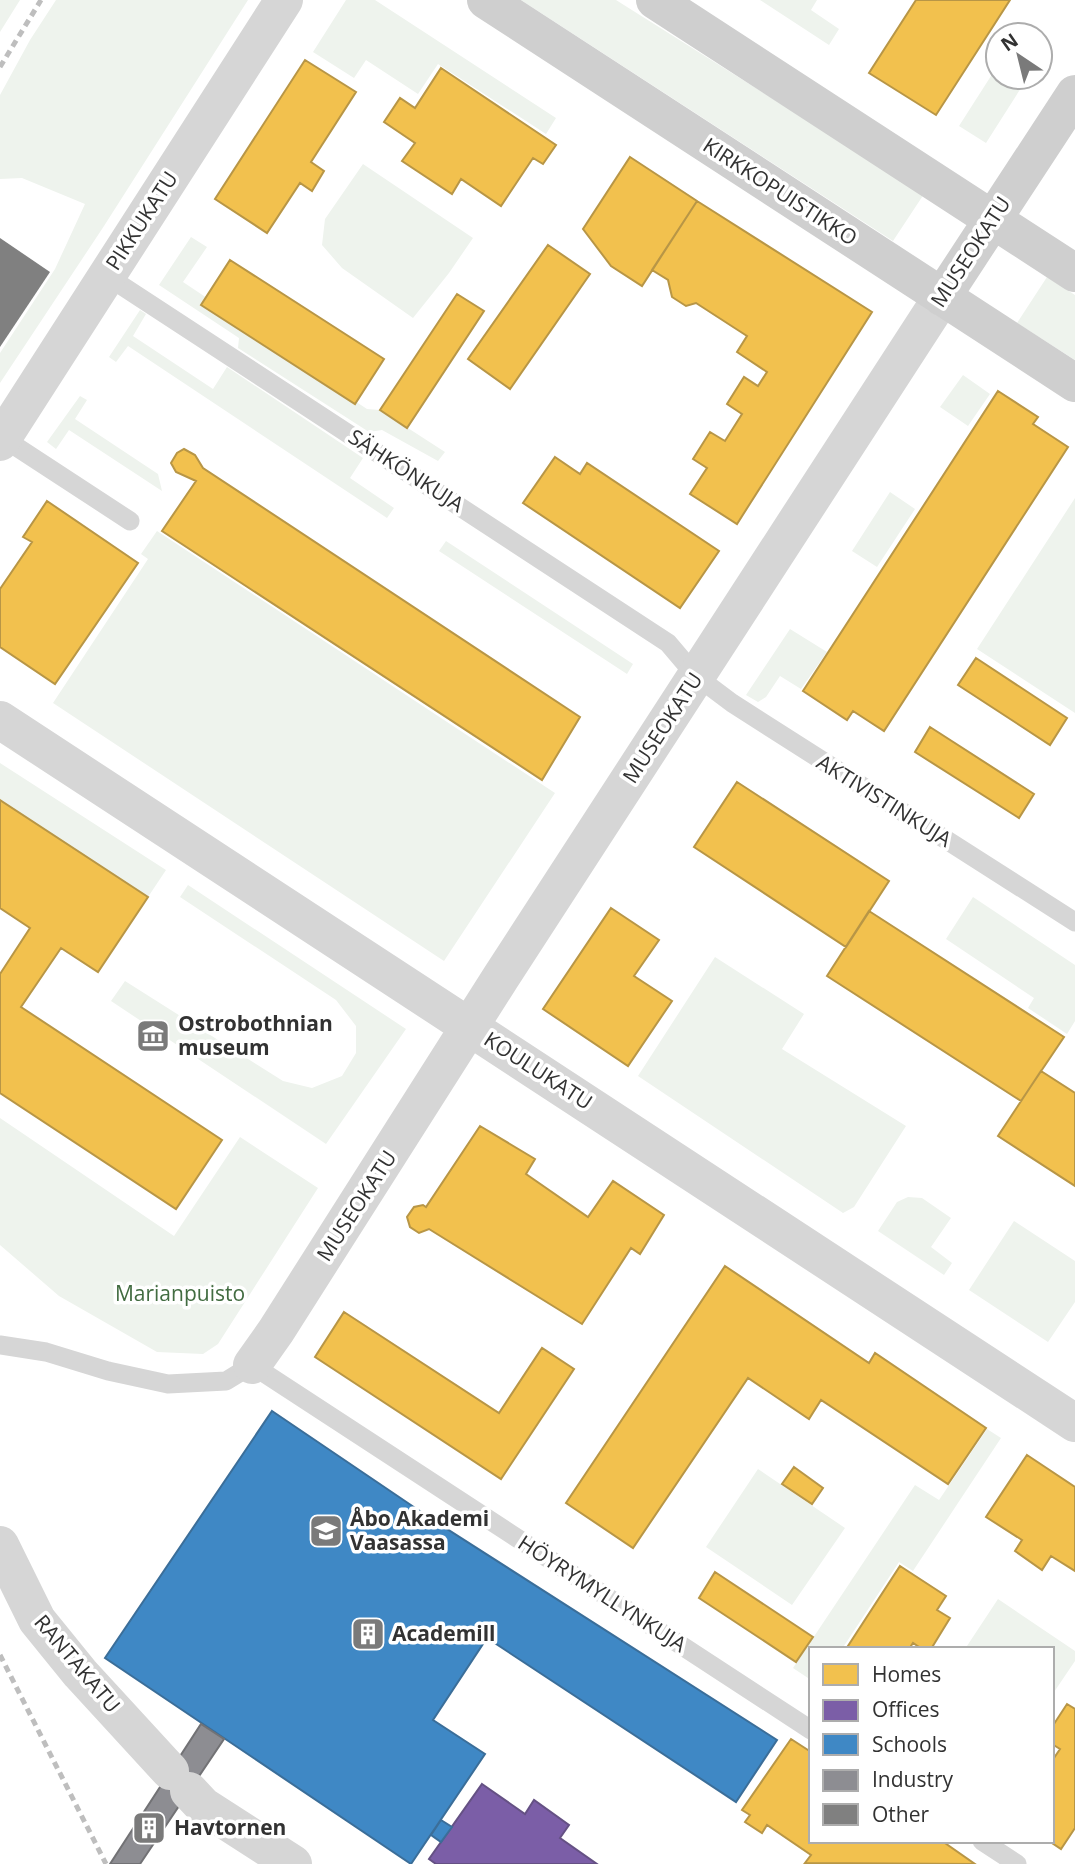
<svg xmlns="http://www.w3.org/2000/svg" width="1075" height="1864" font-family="'Open Sans',sans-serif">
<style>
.green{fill:#eef3ed}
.homes{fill:#f2c14e;stroke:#b89646;stroke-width:2}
.offices{fill:#7b5ea7;stroke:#655184;stroke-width:2}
.schools{fill:#3f88c5;stroke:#3b6e99;stroke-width:2}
.industry{fill:#8d8d92;stroke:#727275;stroke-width:2}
.building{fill:#808080}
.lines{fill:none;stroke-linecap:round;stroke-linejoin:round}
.service{stroke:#d6d6d6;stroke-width:19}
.minor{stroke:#d6d6d6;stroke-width:38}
.secondary{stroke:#cfcfcf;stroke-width:38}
.rail{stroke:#bebebe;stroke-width:5;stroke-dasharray:7 5;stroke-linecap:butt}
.labels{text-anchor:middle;stroke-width:7;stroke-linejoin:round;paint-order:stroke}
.street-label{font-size:21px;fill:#323232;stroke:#fff}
.poi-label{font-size:21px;font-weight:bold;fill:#323232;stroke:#fff;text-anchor:start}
.park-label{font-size:21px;fill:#426c41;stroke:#fff}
</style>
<rect width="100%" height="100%" fill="#fff"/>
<path class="green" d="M 0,0 L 20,0 L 0,32 Z
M 56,0 L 248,0 L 104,226 L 0,383 L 0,353 L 55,269 L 85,204 L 22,178 L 0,179 L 0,95 L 30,40 Z
M 346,0 L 375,0 L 556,118 L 546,134 L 438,64 L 418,94 L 366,60 L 354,78 L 313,52 Z
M 521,0 L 616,0 L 924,194 L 893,241 Z
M 760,0 L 817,0 L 811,10 L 839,29 L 829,45 Z
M 998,65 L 998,77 L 1028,77 L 986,143 L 959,126 Z
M 363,164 L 473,238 L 449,273 L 413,318 L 342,268 L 322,245 L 325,219 Z
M 191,237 L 207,247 L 183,282 L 216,304 L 220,312 L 367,409 L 380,410 L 445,452 L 438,461 L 382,430 L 369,432 L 238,348 L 239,338 L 159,285 Z
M 1047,277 L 1075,295 L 1075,360 L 1017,323 Z
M 140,310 L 146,314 L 133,336 L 213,389 L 227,367 L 363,458 L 350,478 L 394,508 L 387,518 L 128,346 L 116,362 L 109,357 Z
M 963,375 L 990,394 L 968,426 L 940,407 Z
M 80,396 L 87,400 L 75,419 L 158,474 L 162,491 L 69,430 L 56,449 L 47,442 Z
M 890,492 L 915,509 L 877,567 L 852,551 Z
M 1075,498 L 1075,713 L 977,649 Z
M 157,531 L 555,793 L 444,961 L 53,703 L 148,559 L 141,554 Z
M 446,541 L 633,664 L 627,674 L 439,551 Z
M 790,629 L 827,652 L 801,689 L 780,676 L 766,697 L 758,702 L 746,695 Z
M 0,763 L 166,870 L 148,897 L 0,800 Z
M 188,885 L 406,1029 L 326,1144 L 111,1001 L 125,981 L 283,1081 L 312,1088 L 342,1076 L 356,1053 L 356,1026 L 336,1000 L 180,897 Z
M 973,897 L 1075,965 L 1075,1021 L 1067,1034 L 1028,1008 L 1034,998 L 946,939 Z
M 715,957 L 804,1014 L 782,1049 L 906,1126 L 854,1207 L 843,1213 L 638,1076 Z
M 0,1118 L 174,1236 L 240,1137 L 318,1188 L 218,1344 L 203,1354 L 157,1352 L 59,1296 L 0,1245 Z
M 908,1197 L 922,1198 L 951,1218 L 931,1247 L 952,1263 L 944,1275 L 878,1231 L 897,1202 Z
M 1014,1221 L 1075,1261 L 1075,1302 L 1048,1342 L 969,1290 Z
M 987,1429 L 1001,1438 L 913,1571 L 899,1562 L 842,1649 L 811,1649 L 811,1680 L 793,1668 L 915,1485 L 939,1500 Z
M 758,1469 L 845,1528 L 792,1605 L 706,1547 Z
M 998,1599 L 1075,1651 L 1075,1661 L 1052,1695 L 1052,1649 L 965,1649 Z"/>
<path class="homes" d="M 916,0 L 1010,0 L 936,115 L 869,73 Z
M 305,60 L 356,92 L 311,162 L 324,171 L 312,191 L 300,183 L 267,233 L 215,199 Z
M 441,68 L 556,145 L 543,164 L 533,158 L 501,206 L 461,179 L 452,194 L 402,161 L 415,143 L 384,122 L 400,98 L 415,108 Z
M 630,157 L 697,201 L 642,286 L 611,266 L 583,229 Z
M 697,201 L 872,312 L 737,524 L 690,494 L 707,468 L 693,459 L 710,432 L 725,441 L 742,414 L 727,404 L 744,377 L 758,386 L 767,372 L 737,352 L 747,336 L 696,303 L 686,306 L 672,297 L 668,280 L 652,270 Z
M 548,245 L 590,274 L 510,389 L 468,359 Z
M 230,260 L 384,359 L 355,404 L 201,305 Z
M 457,294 L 484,311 L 407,428 L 380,410 Z
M 998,391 L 1038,417 L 1033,424 L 1068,447 L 884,731 L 853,711 L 847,720 L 803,691 Z
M 184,449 L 195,455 L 203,468 L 580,717 L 542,780 L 162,531 L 196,481 L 176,472 L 171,463 L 177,453 Z
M 555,457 L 580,474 L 587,463 L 719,551 L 680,608 L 523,503 Z
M 47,501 L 138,563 L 55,684 L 0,647 L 0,589 L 32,542 L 23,537 Z
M 976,658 L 1067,718 L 1050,745 L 958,685 Z
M 930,727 L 1034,794 L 1019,818 L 915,752 Z
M 737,782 L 889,881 L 846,947 L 694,847 Z
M 0,800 L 148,897 L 98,972 L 61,948 L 21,1007 L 222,1140 L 176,1209 L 0,1093 L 0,974 L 30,928 L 0,908 Z
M 611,908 L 659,940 L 634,976 L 672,1001 L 628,1066 L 543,1009 Z
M 869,911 L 1064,1037 L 1021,1101 L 827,976 Z
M 1041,1071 L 1075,1093 L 1075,1186 L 998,1136 Z
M 480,1126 L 535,1159 L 526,1174 L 588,1217 L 613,1181 L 664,1215 L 640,1254 L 631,1248 L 582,1324 L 429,1229 L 419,1233 L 410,1227 L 407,1217 L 414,1207 L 423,1205 L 426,1207 Z
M 725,1266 L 869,1363 L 875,1353 L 986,1428 L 948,1484 L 821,1400 L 809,1419 L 748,1378 L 633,1548 L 566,1503 Z
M 344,1312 L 499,1413 L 542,1348 L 574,1369 L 501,1479 L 315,1357 Z
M 1027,1455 L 1075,1487 L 1075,1571 L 1051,1556 L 1042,1570 L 1015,1551 L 1022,1540 L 986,1517 Z
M 794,1467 L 823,1488 L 812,1504 L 782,1484 Z
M 900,1566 L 946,1596 L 937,1610 L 950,1618 L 931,1649 L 922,1649 L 913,1643 L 909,1649 L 846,1649 Z
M 715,1572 L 813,1637 L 796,1662 L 699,1598 Z
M 1067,1704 L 1075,1709 L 1075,1828 L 1061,1849 L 1049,1841 L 1052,1841 L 1052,1761 L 1060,1749 L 1052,1744 L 1052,1727 Z
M 791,1739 L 811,1752 L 811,1841 L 942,1841 L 975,1864 L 805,1863 L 811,1855 L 767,1825 L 762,1833 L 745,1822 L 750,1815 L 742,1810 Z"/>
<path class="offices" d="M 482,1784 L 525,1814 L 534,1800 L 569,1825 L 560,1838 L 597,1864 L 436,1864 L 429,1859 Z"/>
<path class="schools" d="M 272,1411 L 433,1520 L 777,1740 L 736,1802 L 487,1638 L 433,1720 L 485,1754 L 411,1864 L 105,1658 Z
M 441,1820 L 452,1827 L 441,1842 L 431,1835 Z"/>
<path class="industry" d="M 201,1724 L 224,1739 L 140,1864 L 110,1864 Z"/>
<path class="building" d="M 0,238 L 50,272 L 0,347 Z"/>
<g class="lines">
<path class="service" d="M 107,276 L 668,643 L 696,676 L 732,703 L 1075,922
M 3,438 L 130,521
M 0,1345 L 46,1352 L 108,1371 L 168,1384 L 226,1381 L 252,1365 L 811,1730
M 982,1841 L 1017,1864"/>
<path class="minor" d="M 0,442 L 284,0
M 0,720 L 1075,1423
M 252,1365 L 276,1331 L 501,977 L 942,297
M 0,1545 L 37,1620 L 80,1673 L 170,1771
M 189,1791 L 203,1806 L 293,1864"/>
<path class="secondary" d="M 486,0 L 1075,383
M 655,0 L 1075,273
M 942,297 L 1075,94"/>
<path class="rail" d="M 0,67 L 41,0
M 0,1655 L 106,1864"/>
</g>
<defs>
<symbol id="museum-square" viewBox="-11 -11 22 22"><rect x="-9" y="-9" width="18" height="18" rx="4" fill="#7a7a7a" stroke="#fff"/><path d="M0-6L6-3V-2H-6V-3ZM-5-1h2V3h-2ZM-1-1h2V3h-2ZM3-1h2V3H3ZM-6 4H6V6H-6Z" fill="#fff"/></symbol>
<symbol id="university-square" viewBox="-11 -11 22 22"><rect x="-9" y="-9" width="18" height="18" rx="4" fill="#7a7a7a" stroke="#fff"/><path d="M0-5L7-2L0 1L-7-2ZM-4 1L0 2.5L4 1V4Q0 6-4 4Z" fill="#fff"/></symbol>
<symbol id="building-square" viewBox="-11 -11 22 22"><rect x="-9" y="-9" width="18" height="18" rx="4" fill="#7a7a7a" stroke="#fff"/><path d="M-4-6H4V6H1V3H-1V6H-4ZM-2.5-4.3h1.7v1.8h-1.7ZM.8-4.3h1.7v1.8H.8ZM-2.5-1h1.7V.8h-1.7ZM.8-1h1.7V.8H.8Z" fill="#fff"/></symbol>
</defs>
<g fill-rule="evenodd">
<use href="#museum-square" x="134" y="1017" width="38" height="38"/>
<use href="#university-square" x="307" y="1512" width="38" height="38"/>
<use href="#building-square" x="349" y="1615" width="38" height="38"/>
<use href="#building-square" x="130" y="1809" width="38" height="38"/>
</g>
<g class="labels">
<g class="street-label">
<text transform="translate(780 192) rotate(33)" y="7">KIRKKOPUISTIKKO</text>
<text transform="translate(142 221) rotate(-57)" y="7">PIKKUKATU</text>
<text transform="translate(971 252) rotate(-57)" y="7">MUSEOKATU</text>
<text transform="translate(406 471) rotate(33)" y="7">SÄHKÖNKUJA</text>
<text transform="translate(663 728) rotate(-57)" y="7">MUSEOKATU</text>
<text transform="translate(884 801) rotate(32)" y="7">AKTIVISTINKUJA</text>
<text transform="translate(538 1071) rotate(33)" y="7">KOULUKATU</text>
<text transform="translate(357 1206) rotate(-57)" y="7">MUSEOKATU</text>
<text transform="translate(602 1594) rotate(33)" y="7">HÖYRYMYLLYNKUJA</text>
<text transform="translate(77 1664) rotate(50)" y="7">RANTAKATU</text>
</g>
<g class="poi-label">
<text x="178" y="1031">Ostrobothnian<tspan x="178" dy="24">museum</tspan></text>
<text x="350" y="1526">Åbo Akademi<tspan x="350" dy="24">Vaasassa</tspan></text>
<text x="392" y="1641">Academill</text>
<text x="174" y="1835">Havtornen</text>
</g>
<g class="park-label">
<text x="180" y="1301">Marianpuisto</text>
</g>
</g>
<rect x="809" y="1647" width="245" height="196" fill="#ffffff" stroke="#adadad" stroke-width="2"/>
<rect x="823" y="1664" width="35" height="21" fill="#f2c14e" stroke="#adadad" stroke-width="2"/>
<text x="872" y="1682" font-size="21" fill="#323232">Homes</text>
<rect x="823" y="1700" width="35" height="21" fill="#7b5ea7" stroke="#adadad" stroke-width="2"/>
<text x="872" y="1717" font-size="21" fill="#323232">Offices</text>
<rect x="823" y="1734" width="35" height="21" fill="#3f88c5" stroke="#adadad" stroke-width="2"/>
<text x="872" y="1752" font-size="21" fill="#323232">Schools</text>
<rect x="823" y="1770" width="35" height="21" fill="#8d8d92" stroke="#adadad" stroke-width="2"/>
<text x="872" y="1787" font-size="21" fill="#323232">Industry</text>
<rect x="823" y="1804" width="35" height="21" fill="#808080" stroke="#adadad" stroke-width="2"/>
<text x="872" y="1822" font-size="21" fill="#323232">Other</text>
<g transform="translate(1019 56) rotate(325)"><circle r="33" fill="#ffffff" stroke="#adadad" stroke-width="2"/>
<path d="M0-5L12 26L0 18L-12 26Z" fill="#7a7a7a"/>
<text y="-10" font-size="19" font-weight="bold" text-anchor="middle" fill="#323232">N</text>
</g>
</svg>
